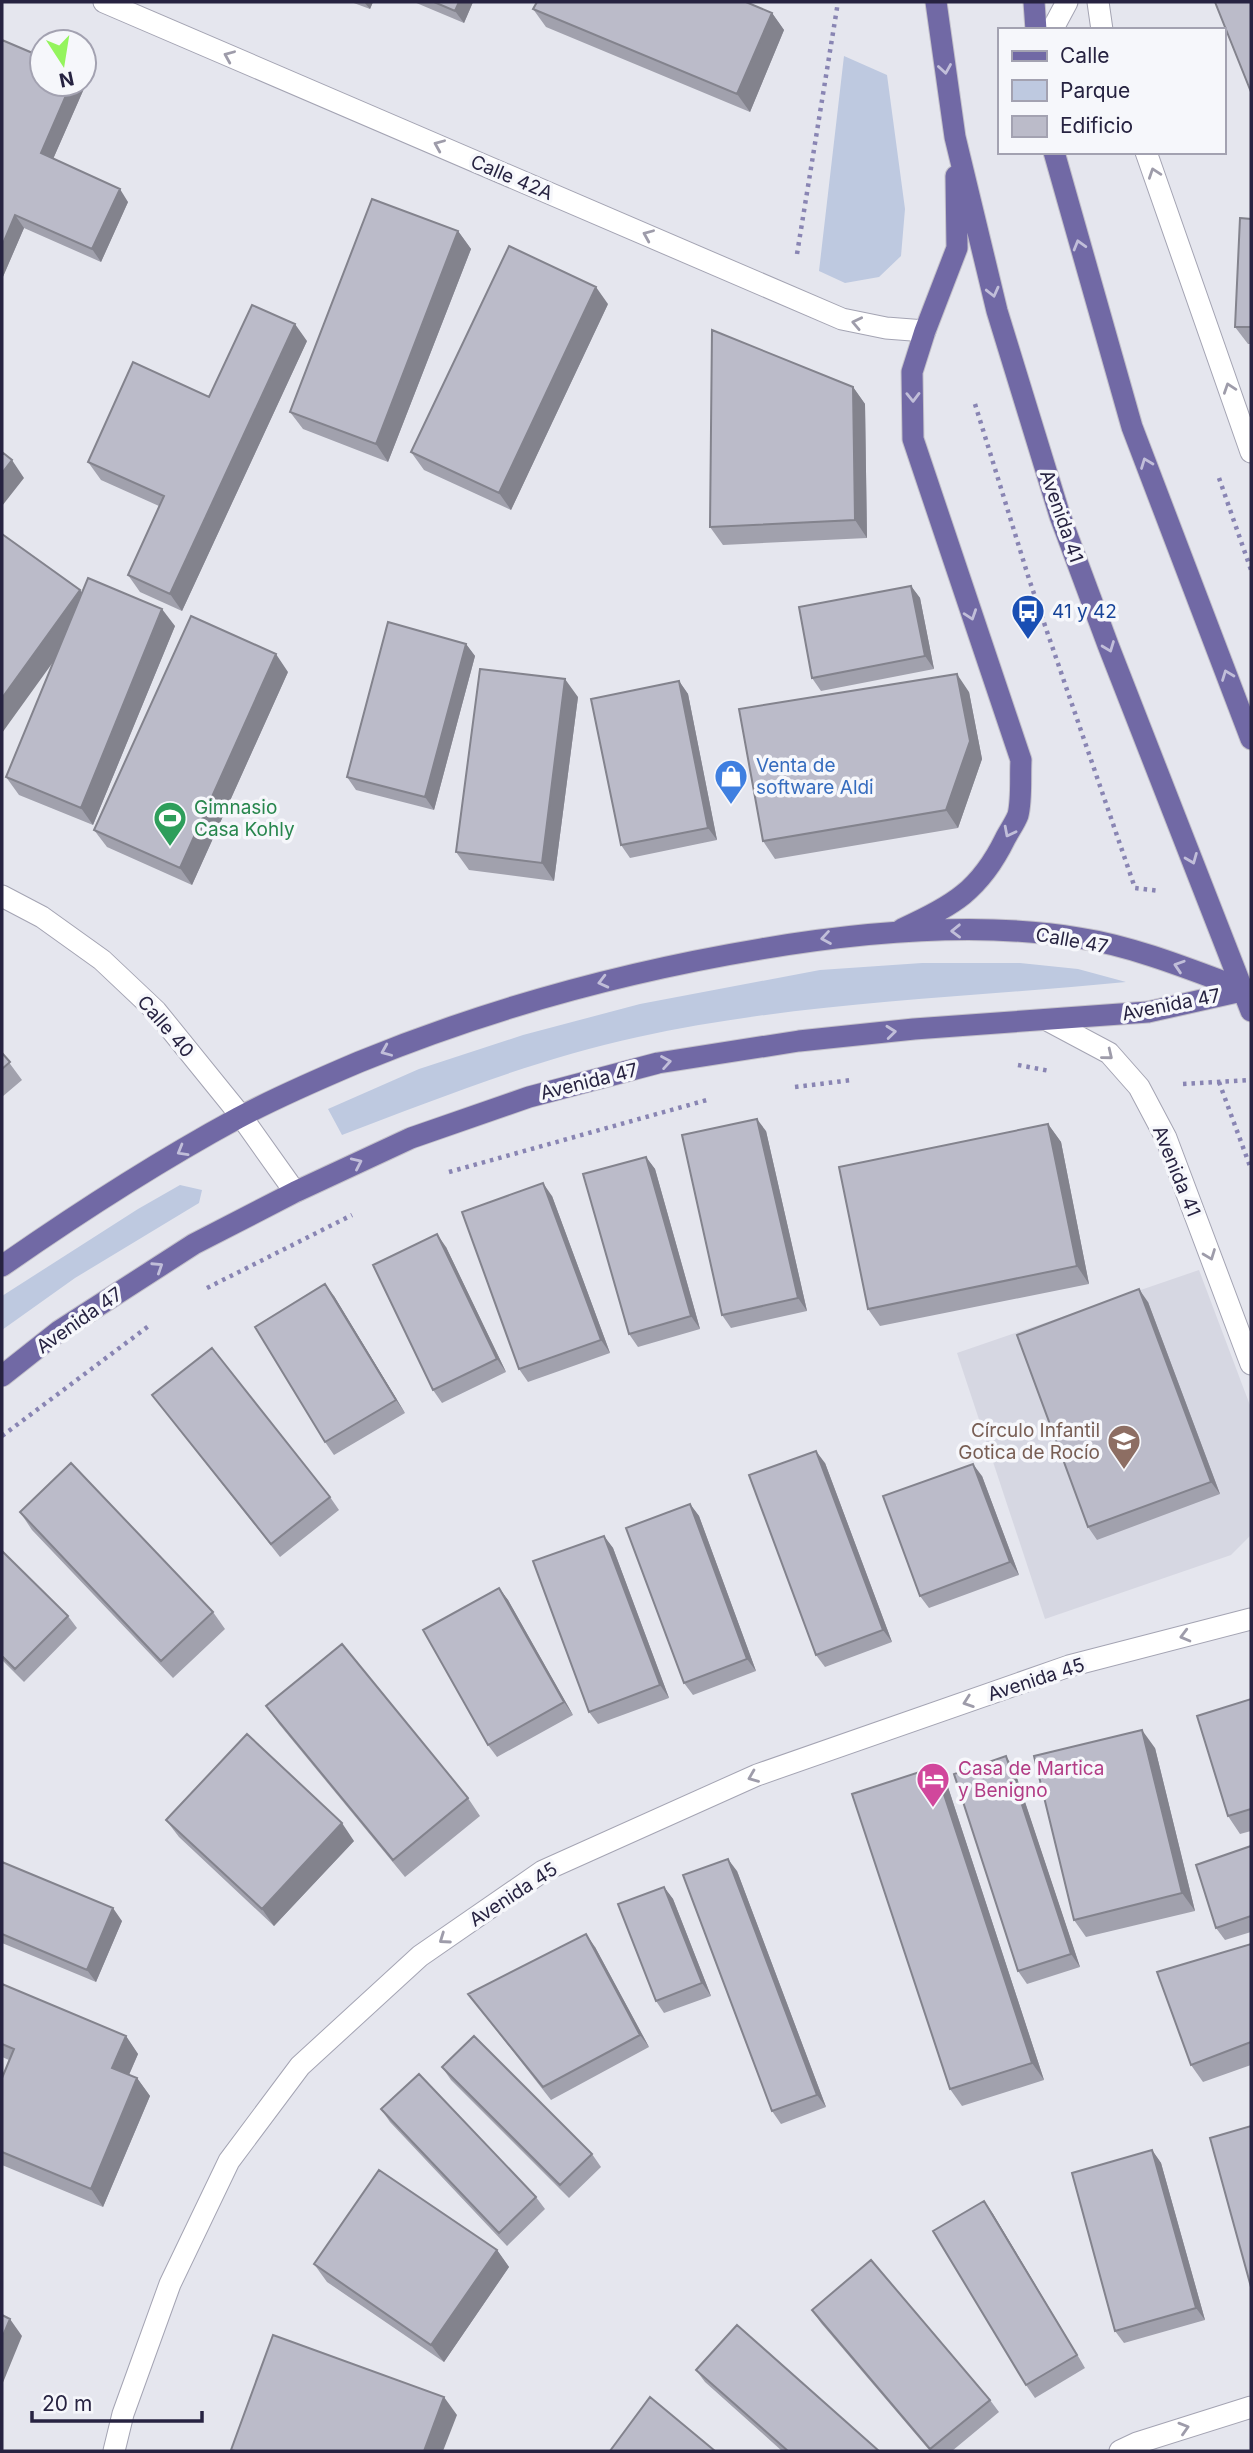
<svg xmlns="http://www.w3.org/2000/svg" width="1253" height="2453" font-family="Inter,sans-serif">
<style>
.built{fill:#d6d7e2}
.green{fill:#bec9e0}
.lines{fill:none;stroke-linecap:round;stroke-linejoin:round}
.minor-casing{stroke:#a4a4b3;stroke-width:23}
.major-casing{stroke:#c3c1ca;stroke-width:23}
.path{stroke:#8985b3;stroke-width:4.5;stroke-dasharray:3.5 5;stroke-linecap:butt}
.minor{stroke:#fff;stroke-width:21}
.major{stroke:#7169a5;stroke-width:21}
.wall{fill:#a1a1ad}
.shaded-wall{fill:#83838d}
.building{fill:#bbbbc9;stroke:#83838d;stroke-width:2}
.oneway{stroke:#9e9caa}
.oneway2{stroke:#c1bed9}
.labels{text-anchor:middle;stroke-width:7;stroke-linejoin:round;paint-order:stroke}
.street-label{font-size:19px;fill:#272341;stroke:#f6f7fb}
.transit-label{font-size:19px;fill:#164399;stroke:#f6f7fb;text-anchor:start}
.shop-label{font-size:19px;fill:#366cbe;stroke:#f6f7fb;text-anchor:start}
.leisure-label{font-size:19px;fill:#27864d;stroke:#f6f7fb;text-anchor:start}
.education-label{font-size:19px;fill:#785e54;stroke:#f6f7fb;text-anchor:end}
.hotel-label{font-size:19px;fill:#b23c85;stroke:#f6f7fb;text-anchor:start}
</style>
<rect width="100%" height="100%" fill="#e5e6ee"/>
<path class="built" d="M 1199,1270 L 1251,1408 L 1251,1535 L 1231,1555 L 1045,1619 L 957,1353 Z"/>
<path class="green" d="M 844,56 L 887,75 L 905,209 L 901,256 L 879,277 L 845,283 L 819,271 Z
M 922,963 L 1020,963 L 1078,969 L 1126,982 C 965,998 796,1002 638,1037 C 536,1059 439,1098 342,1135 L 328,1109 L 419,1069 L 523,1035 L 640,1004 L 820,970 Z
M 180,1185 L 202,1190 L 199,1203 L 75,1278 L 2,1330 L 2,1296 L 138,1209 Z"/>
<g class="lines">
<defs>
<path id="minor" d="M 104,2 L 842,319 L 886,328 L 925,331
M 1098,2 L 1102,30
M 1052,30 L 1067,2
M 1146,152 L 1251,452
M 2,896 L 42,917 L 102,960 L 156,1011 L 241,1116 L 295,1192
M 1049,1021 L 1109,1053 L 1139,1087 L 1166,1138 L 1251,1364
M 114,2451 L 123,2414 L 170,2284 L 229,2161 L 300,2066 L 420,1956 L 543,1871 L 757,1775 L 1069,1666 L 1251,1619
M 1120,2451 L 1137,2443 L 1251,2407"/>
<path id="major" d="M 936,2 L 955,137 L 997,311 L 1060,516 L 1108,645 L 1251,1011
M 1034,2 L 1036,30
M 1054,152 L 1132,427 L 1251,739
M 902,929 C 953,906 980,890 1005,839 C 1009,831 1015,823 1018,815 C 1022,799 1020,777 1021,760 L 913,439 L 912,372 L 925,331 L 957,248 L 956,176
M 2,1266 C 78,1213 157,1162 238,1118 C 277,1097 319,1079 359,1062 C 488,1009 623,972 761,949 C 862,932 977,921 1079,938 C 1133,946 1192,970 1243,989
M 2,1376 L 59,1331 L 194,1244 L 295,1192 L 411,1138 L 529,1097 L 658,1063 L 799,1041 L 914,1029 L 1148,1012 L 1251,989"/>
</defs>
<use href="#minor" class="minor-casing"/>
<use href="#major" class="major-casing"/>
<path class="path" d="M 797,254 L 838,2
M 975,404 L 1029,579 L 1135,888 L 1160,891
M 1219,478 L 1251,570
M 1018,1065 L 1050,1071
M 1219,1082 L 1251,1169
M 1183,1084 L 1251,1080
M 795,1087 L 852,1080
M 449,1172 L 707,1100
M 207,1288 L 352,1215
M 2,1436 L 150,1325"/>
<use href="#minor" class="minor"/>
<use href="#major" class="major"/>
</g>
<path class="wall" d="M 351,2 L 373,2 L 370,9 Z
M 414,2 L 473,2 L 464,23 Z
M 533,9 L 772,13 L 784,30 L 750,112 L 546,27 Z
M 2,40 L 84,84 L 84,82 L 86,84 L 53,159 L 128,202 L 101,262 L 24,228 L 2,279 Z
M 1251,219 L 1251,344 L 1248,344 L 1235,327 Z
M 458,231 L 471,249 L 388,462 L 303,429 L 290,412 Z
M 608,304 L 511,510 L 424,470 L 411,452 Z
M 307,341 L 182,611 L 140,592 L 128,575 L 159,506 L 101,480 L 88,462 L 209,397 Z
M 853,387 L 865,404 L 867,538 L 723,545 L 710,527 Z
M 911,586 L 920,598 L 934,669 L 821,691 L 812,678 Z
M 80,590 L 82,593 L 175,626 L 93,825 L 19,795 L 6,777 L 54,661 Z
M 466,644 L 475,656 L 434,810 L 356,790 L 347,777 Z
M 288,672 L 192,885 L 107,847 L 94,830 Z
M 679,681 L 688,694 L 717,840 L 630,858 L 621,845 Z
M 969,692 L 982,759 L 958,828 L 775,859 L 763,841 Z
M 578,697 L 554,881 L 469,870 L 456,852 Z
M 2,1053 L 22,1080 L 2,1097 Z
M 1048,1124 L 1061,1142 L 1089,1284 L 880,1326 L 868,1309 Z
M 766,1131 L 807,1311 L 731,1328 L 722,1315 Z
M 646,1157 L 655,1169 L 700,1329 L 638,1347 L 629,1334 Z
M 552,1196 L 610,1353 L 528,1382 L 519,1369 Z
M 446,1247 L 506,1372 L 442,1403 L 433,1390 Z
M 334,1296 L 405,1413 L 334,1455 L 325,1442 Z
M 1148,1302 L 1220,1494 L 1097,1540 L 1088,1527 Z
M 152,1395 L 330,1497 L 339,1510 L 280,1557 Z
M 825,1463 L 892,1642 L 825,1667 L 816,1655 Z
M 982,1476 L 1019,1575 L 929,1608 L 920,1596 Z
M 690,1504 L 699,1516 L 756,1671 L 693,1695 L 684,1683 Z
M 20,1512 L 213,1612 L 225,1629 L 173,1678 L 32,1530 Z
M 604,1536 L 613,1548 L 669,1698 L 598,1724 L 589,1712 Z
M 2,1551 L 68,1616 L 77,1628 L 24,1682 L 2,1660 Z
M 499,1588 L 508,1600 L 573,1715 L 497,1757 L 488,1745 Z
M 1251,1699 L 1251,1831 L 1240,1834 L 1228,1816 Z
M 266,1706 L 468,1798 L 480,1816 L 405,1877 L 279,1724 Z
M 1155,1748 L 1195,1911 L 1086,1937 L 1074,1920 Z
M 935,1767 L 947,1784 L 1044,2080 L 962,2106 L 950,2089 Z
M 1014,1769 L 1080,1967 L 1027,1984 L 1018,1971 Z
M 166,1820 L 354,1841 L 274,1926 L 179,1837 Z
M 1251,1846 L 1251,1932 L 1225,1940 L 1216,1928 Z
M 2,1862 L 122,1921 L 96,1982 L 2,1943 Z
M 737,1871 L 826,2107 L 781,2124 L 772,2111 Z
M 664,1887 L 673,1899 L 711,1996 L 664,2013 L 656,2001 Z
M 1251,1944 L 1251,2065 L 1203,2082 L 1191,2065 Z
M 595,1947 L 649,2047 L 551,2100 L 468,1994 Z
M 2,1984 L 126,2036 L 138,2054 L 129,2075 L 137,2078 L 150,2096 L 103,2207 L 2,2165 L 2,2078 L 9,2060 L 2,2057 Z
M 442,2067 L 592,2154 L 601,2167 L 569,2198 L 451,2080 Z
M 381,2109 L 536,2197 L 545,2209 L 507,2246 L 390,2122 Z
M 1152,2150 L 1161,2163 L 1205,2320 L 1124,2343 L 1115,2331 Z
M 984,2201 L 993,2214 L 1085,2368 L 1035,2398 L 1026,2385 Z
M 497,2250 L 509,2267 L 444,2362 L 327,2282 L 314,2264 Z
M 812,2310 L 990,2400 L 999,2412 L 952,2451 L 930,2451 L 821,2323 Z
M 696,2370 L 879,2451 L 782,2451 L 705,2382 Z"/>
<path class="shaded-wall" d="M 364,2 L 373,2 L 370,9 Z
M 459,2 L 473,2 L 464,23 L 455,11 Z
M 772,13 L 784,30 L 750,112 L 737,94 Z
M 84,82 L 86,84 L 50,166 L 41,153 L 71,84 L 84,84 Z
M 120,189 L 128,202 L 101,262 L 92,249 Z
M 15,215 L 24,228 L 2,279 L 2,246 Z
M 458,231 L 471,249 L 388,462 L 376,444 Z
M 596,287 L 608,304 L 511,510 L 499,493 Z
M 295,324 L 307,341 L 182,611 L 170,594 Z
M 853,387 L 865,404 L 867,538 L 855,520 Z
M 12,460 L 24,478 L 2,506 L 2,473 Z
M 911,586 L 920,598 L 934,669 L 925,656 Z
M 80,590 L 92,608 L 2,733 L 2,698 Z
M 162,609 L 175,626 L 93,825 L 81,808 Z
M 466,644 L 475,656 L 434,810 L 425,797 Z
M 276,654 L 288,672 L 192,885 L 180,868 Z
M 957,674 L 969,692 L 982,759 L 958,828 L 946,810 Z
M 565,679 L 578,697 L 554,881 L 542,863 Z
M 679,681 L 688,694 L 717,840 L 708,828 Z
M 757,1119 L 766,1131 L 807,1311 L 798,1298 Z
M 1048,1124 L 1061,1142 L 1089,1284 L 1077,1266 Z
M 646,1157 L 655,1169 L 700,1329 L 691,1316 Z
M 543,1183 L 552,1196 L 610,1353 L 601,1340 Z
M 437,1234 L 446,1247 L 506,1372 L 497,1359 Z
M 325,1284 L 334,1296 L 405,1413 L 396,1400 Z
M 1139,1289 L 1148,1302 L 1220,1494 L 1211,1482 Z
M 816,1451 L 825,1463 L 892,1642 L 883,1630 Z
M 973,1464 L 982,1476 L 1019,1575 L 1010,1562 Z
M 690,1504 L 699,1516 L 756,1671 L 747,1659 Z
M 604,1536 L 613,1548 L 669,1698 L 660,1685 Z
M 499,1588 L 508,1600 L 573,1715 L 564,1702 Z
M 1142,1730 L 1155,1748 L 1195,1911 L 1182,1893 Z
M 1006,1756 L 1014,1769 L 1080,1967 L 1071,1954 Z
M 935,1767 L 947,1784 L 1044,2080 L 1032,2063 Z
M 342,1823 L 354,1841 L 274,1926 L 262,1909 Z
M 728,1859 L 737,1871 L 826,2107 L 817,2095 Z
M 664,1887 L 673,1899 L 711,1996 L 702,1983 Z
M 113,1908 L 122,1921 L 96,1982 L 87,1970 Z
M 586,1934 L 595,1947 L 649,2047 L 640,2035 Z
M 126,2036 L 138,2054 L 124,2086 L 112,2068 Z
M 137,2078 L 150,2096 L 103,2207 L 91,2189 Z
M 1152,2150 L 1161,2163 L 1205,2320 L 1196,2308 Z
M 984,2201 L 993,2214 L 1085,2368 L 1077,2355 Z
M 497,2250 L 509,2267 L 444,2362 L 431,2345 Z
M 10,2319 L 22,2336 L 2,2385 L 2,2338 Z
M 444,2397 L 457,2415 L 443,2451 L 424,2451 Z"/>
<path class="building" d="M 434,2 L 459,2 L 455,11 Z
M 537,2 L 746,2 L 772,13 L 737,94 L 533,9 Z
M 1215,2 L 1251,2 L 1251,92 Z
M 2,40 L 42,57 L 42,84 L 71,84 L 41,153 L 120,189 L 92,249 L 15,215 L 2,246 Z
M 372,199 L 458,231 L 376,444 L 290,412 Z
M 1240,218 L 1251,219 L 1251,327 L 1235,327 Z
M 509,246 L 596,287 L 499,493 L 411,452 Z
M 252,305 L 295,324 L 170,594 L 128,575 L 164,496 L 88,462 L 133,362 L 209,397 Z
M 712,330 L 853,387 L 855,520 L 710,527 Z
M 2,452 L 12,460 L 2,473 Z
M 2,534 L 80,590 L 2,698 Z
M 88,578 L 162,609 L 81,808 L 6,777 Z
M 911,586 L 925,656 L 812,678 L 799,607 Z
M 191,616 L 276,654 L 180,868 L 94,830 Z
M 388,622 L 466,644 L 425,797 L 347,777 Z
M 480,669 L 565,679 L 542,863 L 456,852 Z
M 957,674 L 970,741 L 946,810 L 763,841 L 739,709 Z
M 679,681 L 708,828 L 621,845 L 591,699 Z
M 2,1053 L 10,1062 L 2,1069 Z
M 757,1119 L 798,1298 L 722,1315 L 682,1135 Z
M 1048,1124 L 1077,1266 L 868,1309 L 839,1167 Z
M 646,1157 L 691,1316 L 629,1334 L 583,1174 Z
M 543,1183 L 601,1340 L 519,1369 L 462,1212 Z
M 437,1234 L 497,1359 L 433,1390 L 373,1265 Z
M 325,1284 L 396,1400 L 325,1442 L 255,1327 Z
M 1139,1289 L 1211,1482 L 1088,1527 L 1017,1335 Z
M 212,1348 L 330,1497 L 271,1544 L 152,1395 Z
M 816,1451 L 883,1630 L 816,1655 L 749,1475 Z
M 71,1463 L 213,1612 L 161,1661 L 20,1512 Z
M 973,1464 L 1010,1562 L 920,1596 L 883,1496 Z
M 690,1504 L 747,1659 L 684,1683 L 626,1528 Z
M 604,1536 L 660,1685 L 589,1712 L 533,1561 Z
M 2,1551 L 68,1616 L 15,1669 L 2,1656 Z
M 499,1588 L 564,1702 L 488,1745 L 423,1630 Z
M 342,1644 L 468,1798 L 393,1860 L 266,1706 Z
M 1251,1699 L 1251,1809 L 1228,1816 L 1197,1716 Z
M 1142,1730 L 1182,1893 L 1074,1920 L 1034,1756 Z
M 247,1734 L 342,1823 L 262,1909 L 166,1820 Z
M 1006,1756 L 1071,1954 L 1018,1971 L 954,1774 Z
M 935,1767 L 1032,2063 L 950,2089 L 852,1794 Z
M 1251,1846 L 1251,1916 L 1216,1928 L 1196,1865 Z
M 728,1859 L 817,2095 L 772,2111 L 683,1875 Z
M 2,1862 L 113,1908 L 87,1970 L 2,1934 Z
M 664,1887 L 702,1983 L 656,2001 L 618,1904 Z
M 586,1934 L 640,2035 L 543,2087 L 468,1994 Z
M 1251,1944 L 1251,2042 L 1191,2065 L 1157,1972 Z
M 2,1984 L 126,2036 L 112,2068 L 137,2078 L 91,2189 L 2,2152 L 2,2078 L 14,2049 L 2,2044 Z
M 474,2036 L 592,2154 L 560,2185 L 442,2067 Z
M 419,2074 L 536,2197 L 499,2233 L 381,2109 Z
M 1251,2126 L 1251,2287 L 1210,2138 Z
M 1152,2150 L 1196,2308 L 1115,2331 L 1072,2173 Z
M 379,2170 L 497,2250 L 431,2345 L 314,2264 Z
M 984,2201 L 1077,2355 L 1026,2385 L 933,2231 Z
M 871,2260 L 990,2400 L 930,2449 L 812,2310 Z
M 2,2315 L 10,2319 L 2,2338 Z
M 737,2325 L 879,2451 L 788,2451 L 696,2370 Z
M 273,2335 L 444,2397 L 424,2451 L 235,2451 L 231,2450 Z
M 650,2397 L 715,2451 L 610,2451 Z"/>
<defs><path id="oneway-chevron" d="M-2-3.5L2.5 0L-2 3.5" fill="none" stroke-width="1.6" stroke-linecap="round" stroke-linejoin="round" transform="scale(1.75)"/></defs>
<g class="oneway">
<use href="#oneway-chevron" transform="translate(229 56) rotate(-157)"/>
<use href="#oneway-chevron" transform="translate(439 145) rotate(-157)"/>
<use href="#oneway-chevron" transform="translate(1154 173) rotate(-109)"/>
<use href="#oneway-chevron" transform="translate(648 235) rotate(-157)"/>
<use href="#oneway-chevron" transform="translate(857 323) rotate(-168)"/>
<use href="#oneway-chevron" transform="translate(1229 388) rotate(-109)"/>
<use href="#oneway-chevron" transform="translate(1108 1055) rotate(39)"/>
<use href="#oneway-chevron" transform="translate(1210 1255) rotate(69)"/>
<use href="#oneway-chevron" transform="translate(1185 1636) rotate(165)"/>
<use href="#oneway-chevron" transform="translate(968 1702) rotate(161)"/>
<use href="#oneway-chevron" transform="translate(753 1777) rotate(158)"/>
<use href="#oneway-chevron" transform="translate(444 1939) rotate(145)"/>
<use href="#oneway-chevron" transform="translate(1184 2428) rotate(-17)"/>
</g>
<g class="oneway2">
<use href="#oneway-chevron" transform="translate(945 69) rotate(81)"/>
<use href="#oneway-chevron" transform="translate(1079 245) rotate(-106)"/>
<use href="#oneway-chevron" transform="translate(993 292) rotate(76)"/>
<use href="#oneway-chevron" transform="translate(913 397) rotate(89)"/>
<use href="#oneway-chevron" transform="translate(1146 463) rotate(-111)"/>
<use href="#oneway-chevron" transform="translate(971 615) rotate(71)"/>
<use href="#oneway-chevron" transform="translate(1109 647) rotate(69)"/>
<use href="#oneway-chevron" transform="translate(1227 675) rotate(-111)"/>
<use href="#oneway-chevron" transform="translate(1009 832) rotate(117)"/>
<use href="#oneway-chevron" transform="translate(1192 859) rotate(68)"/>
<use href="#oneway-chevron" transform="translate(956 931) rotate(179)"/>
<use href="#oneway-chevron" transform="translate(826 938) rotate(171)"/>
<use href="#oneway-chevron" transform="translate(1179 966) rotate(-162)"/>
<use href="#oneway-chevron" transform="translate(603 982) rotate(166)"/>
<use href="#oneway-chevron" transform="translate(891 1032) rotate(-6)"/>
<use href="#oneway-chevron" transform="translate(386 1051) rotate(157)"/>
<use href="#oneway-chevron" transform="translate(666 1062) rotate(-10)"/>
<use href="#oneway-chevron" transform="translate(182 1151) rotate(150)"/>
<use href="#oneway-chevron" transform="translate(357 1163) rotate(-25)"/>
<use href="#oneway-chevron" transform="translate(158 1267) rotate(-33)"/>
</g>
<defs>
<symbol id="bus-pin" viewBox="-11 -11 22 30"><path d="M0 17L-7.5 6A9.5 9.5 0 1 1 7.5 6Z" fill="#1a4fb4" stroke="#f6f7fb"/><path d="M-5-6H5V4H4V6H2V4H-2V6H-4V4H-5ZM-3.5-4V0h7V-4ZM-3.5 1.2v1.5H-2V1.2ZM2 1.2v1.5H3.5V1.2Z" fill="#fff"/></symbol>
<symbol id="shop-pin" viewBox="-11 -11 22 30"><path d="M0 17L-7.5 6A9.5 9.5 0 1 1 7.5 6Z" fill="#3f7fe0" stroke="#f6f7fb"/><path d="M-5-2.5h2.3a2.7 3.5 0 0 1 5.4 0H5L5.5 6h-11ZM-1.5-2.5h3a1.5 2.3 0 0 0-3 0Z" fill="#fff"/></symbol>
<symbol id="stadium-pin" viewBox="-11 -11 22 30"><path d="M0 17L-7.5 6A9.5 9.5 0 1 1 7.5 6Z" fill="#2e9e5b" stroke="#f6f7fb"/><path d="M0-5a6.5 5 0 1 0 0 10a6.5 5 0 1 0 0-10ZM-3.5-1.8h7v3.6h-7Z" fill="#fff"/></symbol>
<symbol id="school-pin" viewBox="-11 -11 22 30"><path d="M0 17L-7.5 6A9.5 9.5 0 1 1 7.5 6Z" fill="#8d6e63" stroke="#f6f7fb"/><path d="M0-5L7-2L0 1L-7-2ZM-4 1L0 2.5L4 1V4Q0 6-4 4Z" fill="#fff"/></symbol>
<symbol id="hotel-pin" viewBox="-11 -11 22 30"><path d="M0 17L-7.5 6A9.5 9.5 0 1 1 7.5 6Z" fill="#d1479c" stroke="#f6f7fb"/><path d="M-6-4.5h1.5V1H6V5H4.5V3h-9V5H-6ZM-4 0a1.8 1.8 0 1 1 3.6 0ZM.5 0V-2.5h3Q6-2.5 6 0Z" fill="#fff"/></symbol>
</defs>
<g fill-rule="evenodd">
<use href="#bus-pin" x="1009" y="592" width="38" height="52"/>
<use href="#shop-pin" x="712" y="757" width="38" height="52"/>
<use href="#stadium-pin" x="151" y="799" width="38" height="52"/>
<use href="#school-pin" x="1105" y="1422" width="38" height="52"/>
<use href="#hotel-pin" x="914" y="1760" width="38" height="52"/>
</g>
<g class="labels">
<g class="street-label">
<text transform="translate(512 177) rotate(23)" y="7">Calle 42A</text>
<text transform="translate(1062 516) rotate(71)" y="7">Avenida 41</text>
<text transform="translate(1072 940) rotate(10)" y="7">Calle 47</text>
<text transform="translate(1171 1004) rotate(-11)" y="7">Avenida 47</text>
<text transform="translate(166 1026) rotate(49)" y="7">Calle 40</text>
<text transform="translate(589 1081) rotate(-14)" y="7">Avenida 47</text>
<text transform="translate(1177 1171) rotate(68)" y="7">Avenida 41</text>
<text transform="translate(79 1320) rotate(-35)" y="7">Avenida 47</text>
<text transform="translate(1036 1679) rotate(-18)" y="7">Avenida 45</text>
<text transform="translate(513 1894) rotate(-33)" y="7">Avenida 45</text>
</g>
<g class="transit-label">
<text x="1052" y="618">41 y 42</text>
</g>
<g class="shop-label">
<text x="756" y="772">Venta de<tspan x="756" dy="22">software Aldi</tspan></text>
</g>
<g class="leisure-label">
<text x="194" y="814">Gimnasio<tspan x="194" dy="22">Casa Kohly</tspan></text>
</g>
<g class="education-label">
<text x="1100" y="1437">Círculo Infantil<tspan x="1100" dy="22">Gotica de Rocío</tspan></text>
</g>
<g class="hotel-label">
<text x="958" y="1775">Casa de Martica<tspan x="958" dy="22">y Benigno</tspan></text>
</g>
</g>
<rect width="1253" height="2453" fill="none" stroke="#272341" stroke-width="7"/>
<rect x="998" y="28" width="228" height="126" fill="#f6f7fb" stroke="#a3a2b1" stroke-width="2"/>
<rect x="1012" y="51" width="35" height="10" fill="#7169a5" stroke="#a3a2b1" stroke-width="2"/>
<text x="1060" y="63" font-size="21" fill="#272341">Calle</text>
<rect x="1012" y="80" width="35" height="21" fill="#bec9e0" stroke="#a3a2b1" stroke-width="2"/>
<text x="1060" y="98" font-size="21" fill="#272341">Parque</text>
<rect x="1012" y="116" width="35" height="21" fill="#bbbbc9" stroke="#a3a2b1" stroke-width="2"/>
<text x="1060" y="133" font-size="21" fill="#272341">Edificio</text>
<g transform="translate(63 63) rotate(168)"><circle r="33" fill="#f6f7fb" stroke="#a3a2b1" stroke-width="2"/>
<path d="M0-5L12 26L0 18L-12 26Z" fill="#94f45d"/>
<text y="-10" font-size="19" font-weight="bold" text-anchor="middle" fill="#272341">N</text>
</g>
<path d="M32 2411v10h170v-10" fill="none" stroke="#272341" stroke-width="3.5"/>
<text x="42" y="2411" font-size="21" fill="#272341" stroke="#f6f7fb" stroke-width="5" paint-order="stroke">20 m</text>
</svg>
